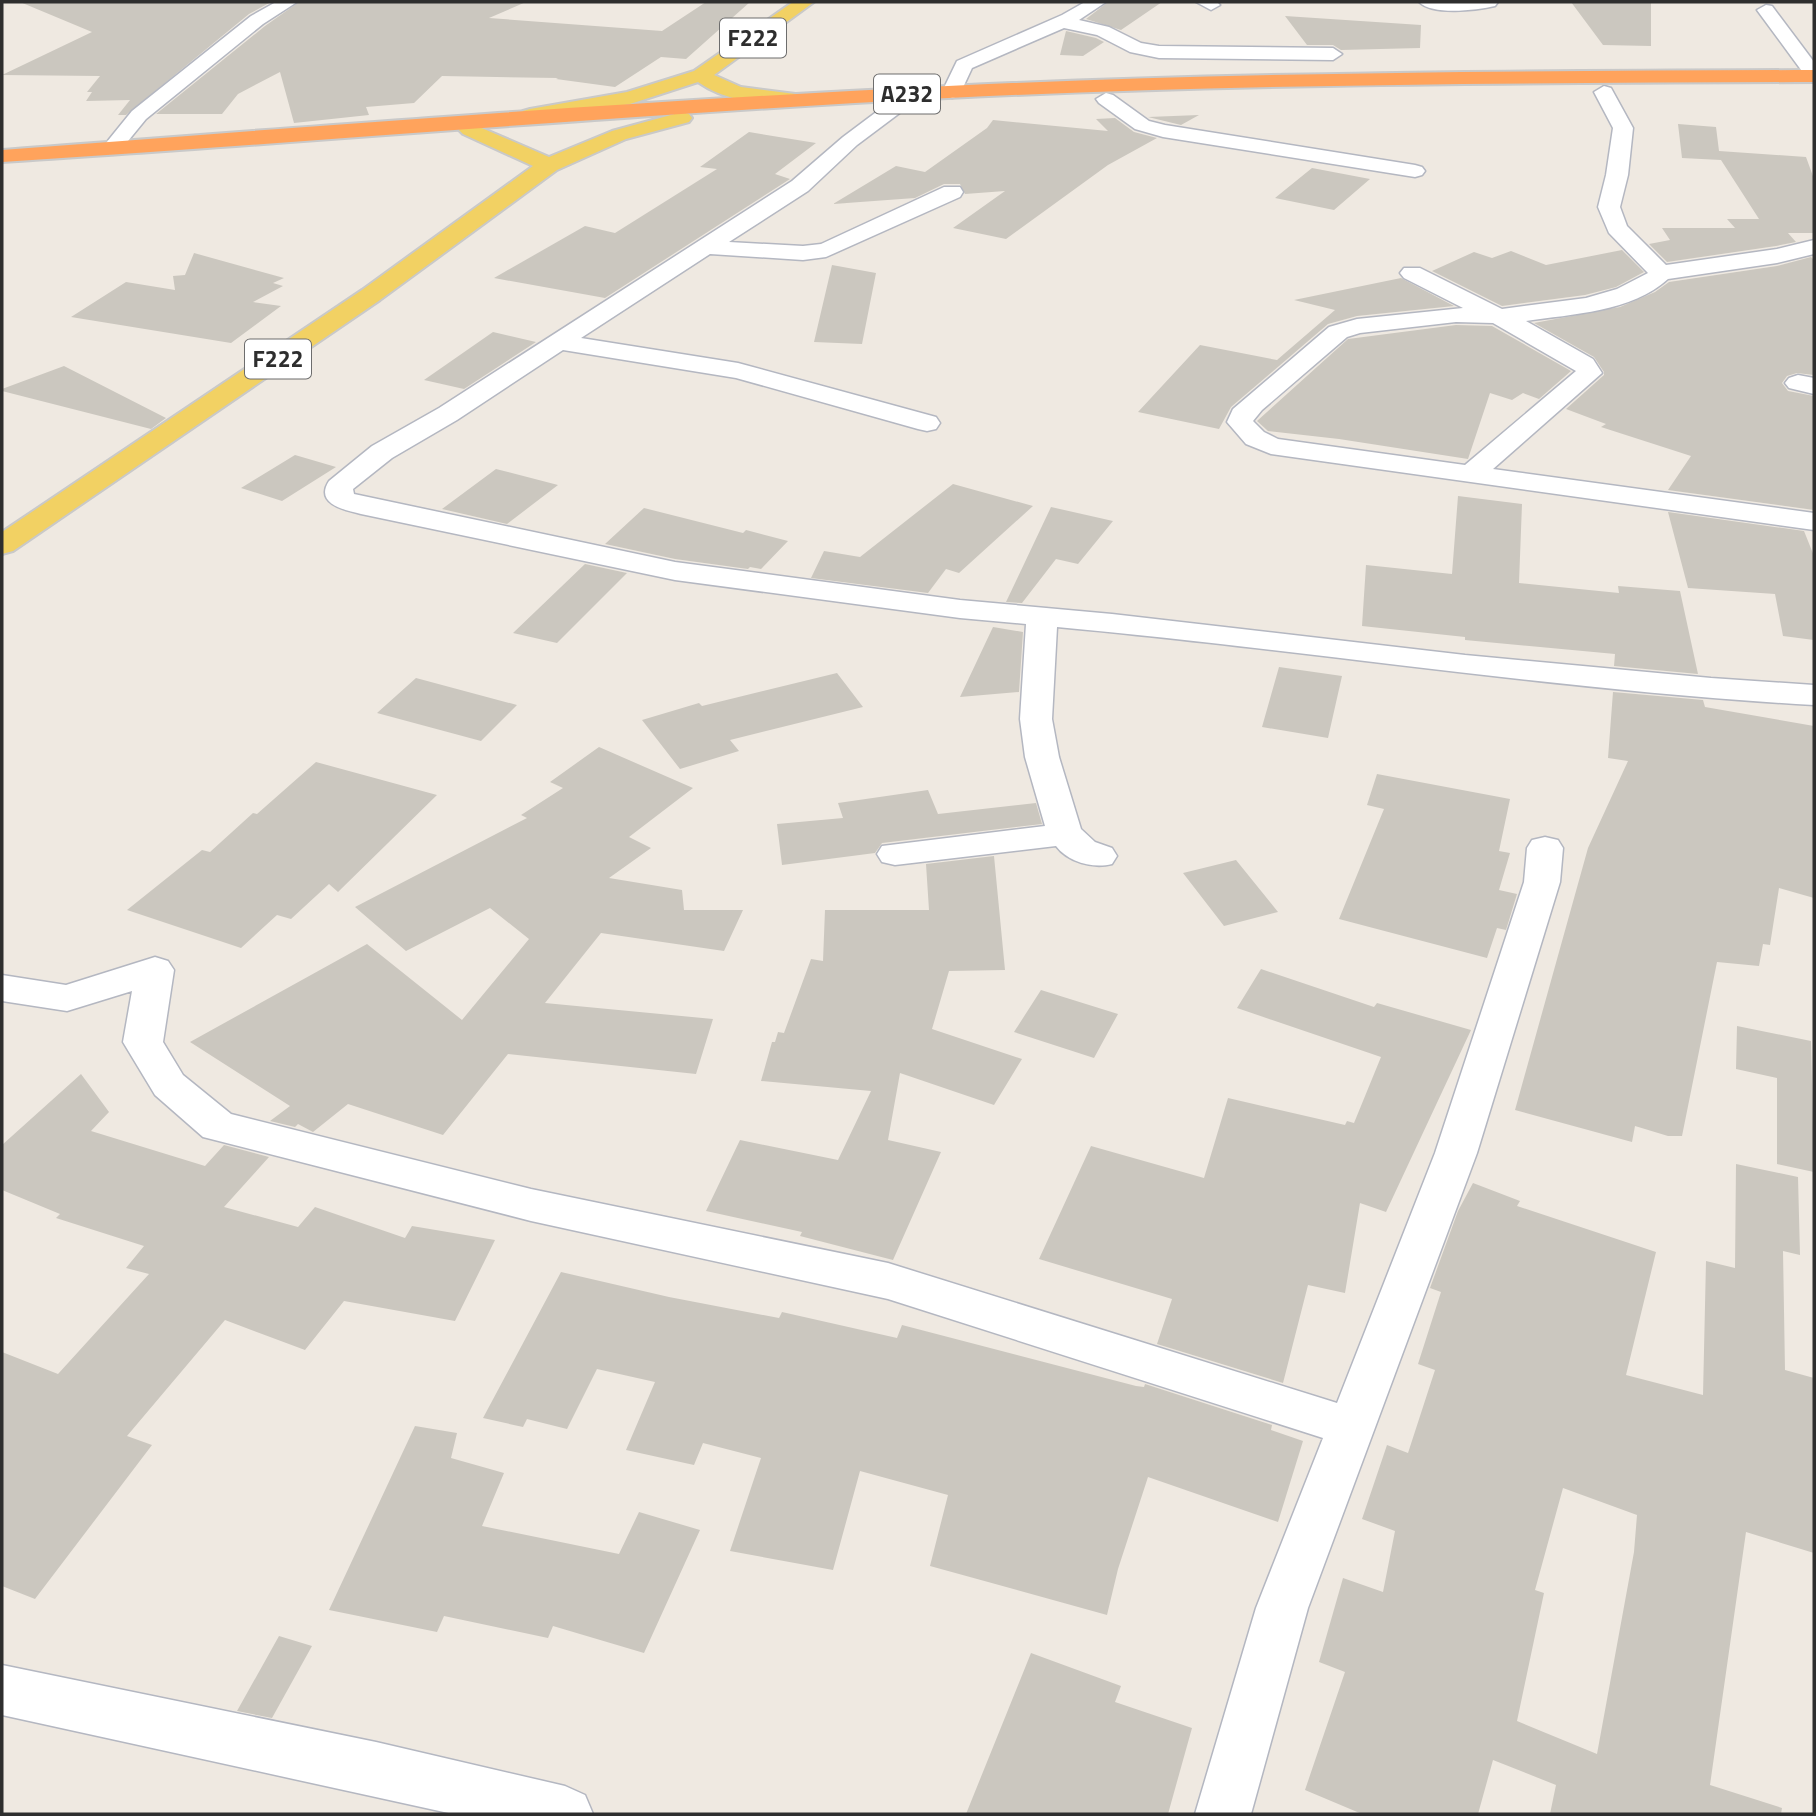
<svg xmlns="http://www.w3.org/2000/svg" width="1816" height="1816" font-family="'Titillium Web',sans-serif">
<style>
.building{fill:#cbc7bf;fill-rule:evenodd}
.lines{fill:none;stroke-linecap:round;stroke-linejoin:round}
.street-casing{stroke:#b4b7c1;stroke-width:3}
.primary-casing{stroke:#c9c9c9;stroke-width:4}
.highway-casing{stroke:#c9c9c9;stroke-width:4}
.street{fill:#fff;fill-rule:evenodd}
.primary{fill:#f2d163;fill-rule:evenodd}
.highway{fill:#ffa35c;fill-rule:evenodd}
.labels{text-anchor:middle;stroke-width:5;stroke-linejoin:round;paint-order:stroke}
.shield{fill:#fff;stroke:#6d6d6d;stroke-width:2}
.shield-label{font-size:23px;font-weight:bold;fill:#2e2e2e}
</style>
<rect width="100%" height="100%" fill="#efe9e1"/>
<path class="building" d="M 20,2 L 271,2 L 249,14 L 126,115 L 118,115 L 130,100 L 86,101 L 92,92 L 87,92 L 100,76 L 2,75 L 92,32 Z
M 299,2 L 526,2 L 489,18 L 662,31 L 706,2 L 750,2 L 686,59 L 661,57 L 615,87 L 556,79 L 558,78 L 442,76 L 414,103 L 366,107 L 369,115 L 294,123 L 280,72 L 238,94 L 222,114 L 156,114 L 265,26 Z
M 1108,2 L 1162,2 L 1121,30 L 1086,19 Z
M 1571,2 L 1651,2 L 1651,46 L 1603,45 Z
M 1285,16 L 1421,25 L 1420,48 L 1341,50 L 1333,45 L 1307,45 Z
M 1066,31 L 1096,38 L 1104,42 L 1083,56 L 1060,55 Z
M 1199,115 L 1181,125 L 1148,117 Z
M 1115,118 L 1134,132 L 1157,138 L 1108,165 L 1006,239 L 953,228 L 1005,191 L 965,194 L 960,184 L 944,184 L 915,198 L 833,204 L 896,166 L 925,172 L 987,128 L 993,120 L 1108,131 L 1096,119 Z
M 1678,124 L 1716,127 L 1719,151 L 1806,157 L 1814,179 L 1814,233 L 1788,233 L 1796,242 L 1776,246 L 1667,262 L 1649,244 L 1670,240 L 1662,228 L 1735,228 L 1727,219 L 1759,219 L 1721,160 L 1682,158 Z
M 749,132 L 816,143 L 775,174 L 790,179 L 605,298 L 494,278 L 585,226 L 615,233 L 717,169 L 700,167 Z
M 1312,168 L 1370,179 L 1334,210 L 1275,198 Z
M 1622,250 L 1644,272 L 1616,287 L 1585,295 L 1502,306 L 1432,271 L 1474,252 L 1492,258 L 1511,251 L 1546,265 Z
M 194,253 L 284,278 L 273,283 L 283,286 L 253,302 L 281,306 L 231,343 L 71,317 L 126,282 L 175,290 L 173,276 L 185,275 Z
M 1811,257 L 1814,260 L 1814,375 L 1797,373 L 1787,376 L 1782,383 L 1788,391 L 1814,396 L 1814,510 L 1668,490 L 1691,456 L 1601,427 L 1606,424 L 1566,409 L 1604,375 L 1604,372 L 1594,357 L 1534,323 L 1620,307 L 1655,292 L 1669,282 L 1777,266 Z
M 832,265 L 876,273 L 862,344 L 814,342 Z
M 1401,278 L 1454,306 L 1357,316 L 1328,324 L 1231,407 L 1219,429 L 1138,412 L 1200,345 L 1277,360 L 1335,310 L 1294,300 Z
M 1456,325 L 1492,326 L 1571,371 L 1539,399 L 1523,393 L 1512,400 L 1490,393 L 1468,459 L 1339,439 L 1268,431 L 1257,421 L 1348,339 Z
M 493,332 L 536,342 L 464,389 L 424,380 Z
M 64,366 L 166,418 L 151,429 L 2,391 L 2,389 Z
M 295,455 L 336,467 L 282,501 L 241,488 Z
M 496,469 L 558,485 L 507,524 L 442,509 Z
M 953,484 L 1033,506 L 959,573 L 946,569 L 928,593 L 811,578 L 824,551 L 860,557 Z
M 1458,496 L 1522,504 L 1519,583 L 1619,593 L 1618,586 L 1680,591 L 1698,674 L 1614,666 L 1615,654 L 1465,640 L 1465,637 L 1362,626 L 1366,565 L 1452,574 Z
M 1051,507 L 1113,521 L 1078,564 L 1056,559 L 1022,603 L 1006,602 Z
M 644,508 L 743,533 L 746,530 L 788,541 L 761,569 L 750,567 L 748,569 L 675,559 L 605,544 Z
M 1668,512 L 1804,531 L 1814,556 L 1814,640 L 1783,636 L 1775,594 L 1688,588 Z
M 585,564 L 627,573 L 557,643 L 513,633 Z
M 993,627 L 1023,632 L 1019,692 L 960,697 Z
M 1279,667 L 1342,676 L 1328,738 L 1262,727 Z
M 837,673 L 863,707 L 730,740 L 739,751 L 680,769 L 642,720 L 699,703 L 702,706 Z
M 416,678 L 517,705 L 481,741 L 377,713 Z
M 1613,692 L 1703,700 L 1705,707 L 1814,726 L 1814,898 L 1779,888 L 1770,945 L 1763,944 L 1759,966 L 1717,962 L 1682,1136 L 1668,1136 L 1635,1126 L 1632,1142 L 1515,1110 L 1588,848 L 1628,761 L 1608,758 Z
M 599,747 L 693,788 L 629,837 L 651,848 L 609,878 L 682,890 L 684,910 L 743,910 L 724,951 L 601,933 L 545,1003 L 713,1019 L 696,1074 L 508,1054 L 443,1135 L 348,1104 L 313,1132 L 298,1124 L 295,1127 L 270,1121 L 290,1106 L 190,1042 L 367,944 L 462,1020 L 529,939 L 490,908 L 406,951 L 355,907 L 527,818 L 521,815 L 563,788 L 550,782 Z
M 316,762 L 437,795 L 338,892 L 329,884 L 291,919 L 277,915 L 241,948 L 127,910 L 202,850 L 210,852 L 253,813 L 257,814 Z
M 1377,774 L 1510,799 L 1499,851 L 1510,853 L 1499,890 L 1517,894 L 1506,930 L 1497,928 L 1487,958 L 1339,919 L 1384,809 L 1367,805 Z
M 928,790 L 938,814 L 1036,803 L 1042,824 L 882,843 L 875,853 L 782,865 L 777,824 L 843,818 L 838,803 Z
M 994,856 L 1005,970 L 949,971 L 932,1029 L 1022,1059 L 994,1105 L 900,1073 L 888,1140 L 941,1152 L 893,1260 L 800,1236 L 802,1232 L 706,1211 L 740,1140 L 838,1160 L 871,1091 L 761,1081 L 772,1042 L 775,1042 L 778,1032 L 784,1033 L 811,959 L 823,961 L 825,910 L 929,910 L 926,864 Z
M 1236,860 L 1278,912 L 1224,926 L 1183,873 Z
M 1261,969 L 1374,1007 L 1377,1003 L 1471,1030 L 1386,1212 L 1360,1203 L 1345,1293 L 1308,1285 L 1283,1383 L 1157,1344 L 1172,1299 L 1039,1259 L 1091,1146 L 1204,1178 L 1228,1098 L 1345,1125 L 1347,1121 L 1354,1123 L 1381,1057 L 1237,1008 Z
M 1041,990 L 1118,1014 L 1094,1058 L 1014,1032 Z
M 1737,1026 L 1811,1041 L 1814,1172 L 1777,1164 L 1777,1078 L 1736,1069 Z
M 81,1074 L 109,1112 L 91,1131 L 205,1166 L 224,1145 L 269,1157 L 224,1207 L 298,1227 L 315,1207 L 405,1238 L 412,1226 L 495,1240 L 455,1321 L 344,1301 L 305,1350 L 225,1320 L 127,1436 L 152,1445 L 35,1599 L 2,1586 L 2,1352 L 58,1374 L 149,1274 L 126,1268 L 144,1246 L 56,1218 L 60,1214 L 2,1190 L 2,1145 Z
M 1736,1164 L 1798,1177 L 1800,1255 L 1783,1251 L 1785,1370 L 1814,1378 L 1814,1553 L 1746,1532 L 1710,1785 L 1782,1808 L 1781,1814 L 1550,1814 L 1556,1785 L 1493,1760 L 1478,1814 L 1362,1814 L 1305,1790 L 1345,1672 L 1319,1662 L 1343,1578 L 1383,1592 L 1395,1531 L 1362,1519 L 1387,1445 L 1408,1453 L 1435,1370 L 1418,1364 L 1441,1292 L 1430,1288 L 1458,1211 L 1473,1183 L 1520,1201 L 1517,1206 L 1656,1252 L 1626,1375 L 1703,1395 L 1706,1261 L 1735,1268 ZM 1563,1488 L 1637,1515 L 1634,1552 L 1597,1754 L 1517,1721 L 1544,1593 L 1535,1590 Z
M 561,1272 L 669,1297 L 779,1318 L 782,1312 L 897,1338 L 902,1325 L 1136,1386 L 1144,1387 L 1145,1384 L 1272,1425 L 1271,1430 L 1303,1441 L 1278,1522 L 1148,1477 L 1118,1569 L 1107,1615 L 930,1566 L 948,1495 L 860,1471 L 833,1570 L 730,1551 L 761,1458 L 703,1443 L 694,1465 L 626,1450 L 655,1382 L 597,1369 L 567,1429 L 527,1419 L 523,1427 L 483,1418 Z
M 415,1426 L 457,1433 L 451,1458 L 504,1473 L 482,1526 L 619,1554 L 639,1512 L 700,1530 L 644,1653 L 553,1626 L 548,1638 L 444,1616 L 437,1632 L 329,1610 Z
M 279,1636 L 312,1646 L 272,1718 L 237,1711 Z
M 1031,1653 L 1121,1686 L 1115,1702 L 1192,1728 L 1168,1814 L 966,1814 Z"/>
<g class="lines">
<defs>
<path id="street" d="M 276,2 L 297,2 L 263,24 L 146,119 L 119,152 L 105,152 L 102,148 L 132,111 L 251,16 Z
M 1085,2 L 1106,2 L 1079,20 L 1109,27 L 1141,43 L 1159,46 L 1333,48 L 1342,54 L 1333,60 L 1159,58 L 1130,52 L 1097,35 L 1064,28 L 972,68 L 959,96 L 952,98 L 942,92 L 957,61 L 1062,15 Z
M 1196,2 L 1217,2 L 1220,5 L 1211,10 Z
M 1419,2 L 1498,2 L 1495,6 C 1477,10 1433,16 1419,2 Z
M 1766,5 L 1772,6 L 1814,62 L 1814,80 L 1807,78 L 1757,10 Z
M 1604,86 L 1611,88 L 1633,128 L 1628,175 L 1620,207 L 1627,226 L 1666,265 L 1777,249 L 1814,240 L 1814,254 L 1777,263 L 1668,279 C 1632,312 1572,314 1526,321 L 1593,359 L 1602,373 L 1493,469 L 1814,513 L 1814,530 L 1271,454 L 1246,444 L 1227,422 L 1233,409 L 1329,327 L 1357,319 L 1463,308 L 1404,278 L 1400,273 L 1404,268 L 1420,268 L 1502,309 L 1586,298 L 1617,289 L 1648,273 L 1609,233 L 1598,207 L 1606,175 L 1613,128 L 1594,92 ZM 1456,322 L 1493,323 L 1576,371 L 1465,465 L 1278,439 L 1264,432 L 1253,421 L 1262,410 L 1347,337 L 1360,333 Z
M 1106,93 L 1113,95 L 1149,121 L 1165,125 L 1415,165 L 1422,167 L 1425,171 L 1422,175 L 1415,177 L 1163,137 L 1135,129 L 1099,103 L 1096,99 Z
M 894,102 L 901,104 L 904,108 L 901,112 L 857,145 L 808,191 L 729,242 L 803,246 L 821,244 L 944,187 L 960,187 L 963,192 L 960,197 L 826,257 L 803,260 L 710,254 L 581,338 L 738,363 L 936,417 L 940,423 L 936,429 L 927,431 L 918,429 L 736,378 L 563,350 L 457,420 L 392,458 L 353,489 L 354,494 L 675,562 L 960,600 L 1112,614 L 1465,655 L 1711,678 L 1814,685 L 1814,705 C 1561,691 1309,650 1057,627 L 1052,719 L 1059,757 L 1081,829 L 1095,842 L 1112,848 L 1117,856 L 1112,864 C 1093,869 1068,862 1056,846 L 895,865 L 882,862 L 877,854 L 882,846 L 1045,826 L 1025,757 L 1020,719 L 1026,624 L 960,618 L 675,580 L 361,514 C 345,510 314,504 329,481 L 372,446 L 439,408 L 792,181 L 843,137 L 887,104 Z
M 1798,375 L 1814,378 L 1814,394 L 1789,388 L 1785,383 L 1789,378 Z
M 1545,837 L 1558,840 L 1563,848 L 1560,882 L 1477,1153 L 1308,1608 L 1251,1814 L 1195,1814 L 1256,1608 L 1323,1438 L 888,1299 L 531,1221 L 203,1137 L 155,1095 L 123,1042 L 132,991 L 67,1011 L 2,1001 L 2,975 L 66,985 L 155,957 L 168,961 L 174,970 L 163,1042 L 183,1075 L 231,1114 L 531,1189 L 888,1263 L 1337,1403 L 1435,1153 L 1524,882 L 1527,848 L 1532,840 Z
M 2,1665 L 376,1742 L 565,1786 L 585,1795 L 593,1814 L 453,1814 L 2,1715 Z"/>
<path id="primary" d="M 793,2 L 814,2 L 714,75 L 741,87 L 811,96 L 814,100 L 811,104 L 804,106 C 768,104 729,104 698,82 L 630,104 L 530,121 L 523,119 L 520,115 L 523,111 L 530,109 L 627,92 L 694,71 Z
M 682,112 L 689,114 L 692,118 L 689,122 L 626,139 L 557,170 L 380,300 L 13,551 L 2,554 L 2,532 L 362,290 L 533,166 L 463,134 L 459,130 L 463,126 L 477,126 L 549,157 L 612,131 Z"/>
<path id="highway" d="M 1814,70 L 1814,82 C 1525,83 1236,84 948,98 C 632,114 317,142 2,162 L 2,150 C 317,126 632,101 948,86 C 1236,72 1525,71 1814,70 Z"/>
</defs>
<use href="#street" class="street-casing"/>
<use href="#primary" class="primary-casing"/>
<use href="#highway" class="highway-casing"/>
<use href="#street" class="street"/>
<use href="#primary" class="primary"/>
<use href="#highway" class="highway"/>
</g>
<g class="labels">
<g class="shield">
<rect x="720" y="18.5" width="66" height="39" rx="5"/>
<rect x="874" y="74.5" width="66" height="39" rx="5"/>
<rect x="245" y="339.5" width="66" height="39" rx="5"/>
</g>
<g class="shield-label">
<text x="753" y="46">F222</text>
<text x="907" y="102">A232</text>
<text x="278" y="367">F222</text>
</g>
</g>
<rect width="1816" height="1816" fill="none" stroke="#2e2e2e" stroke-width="7"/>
</svg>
